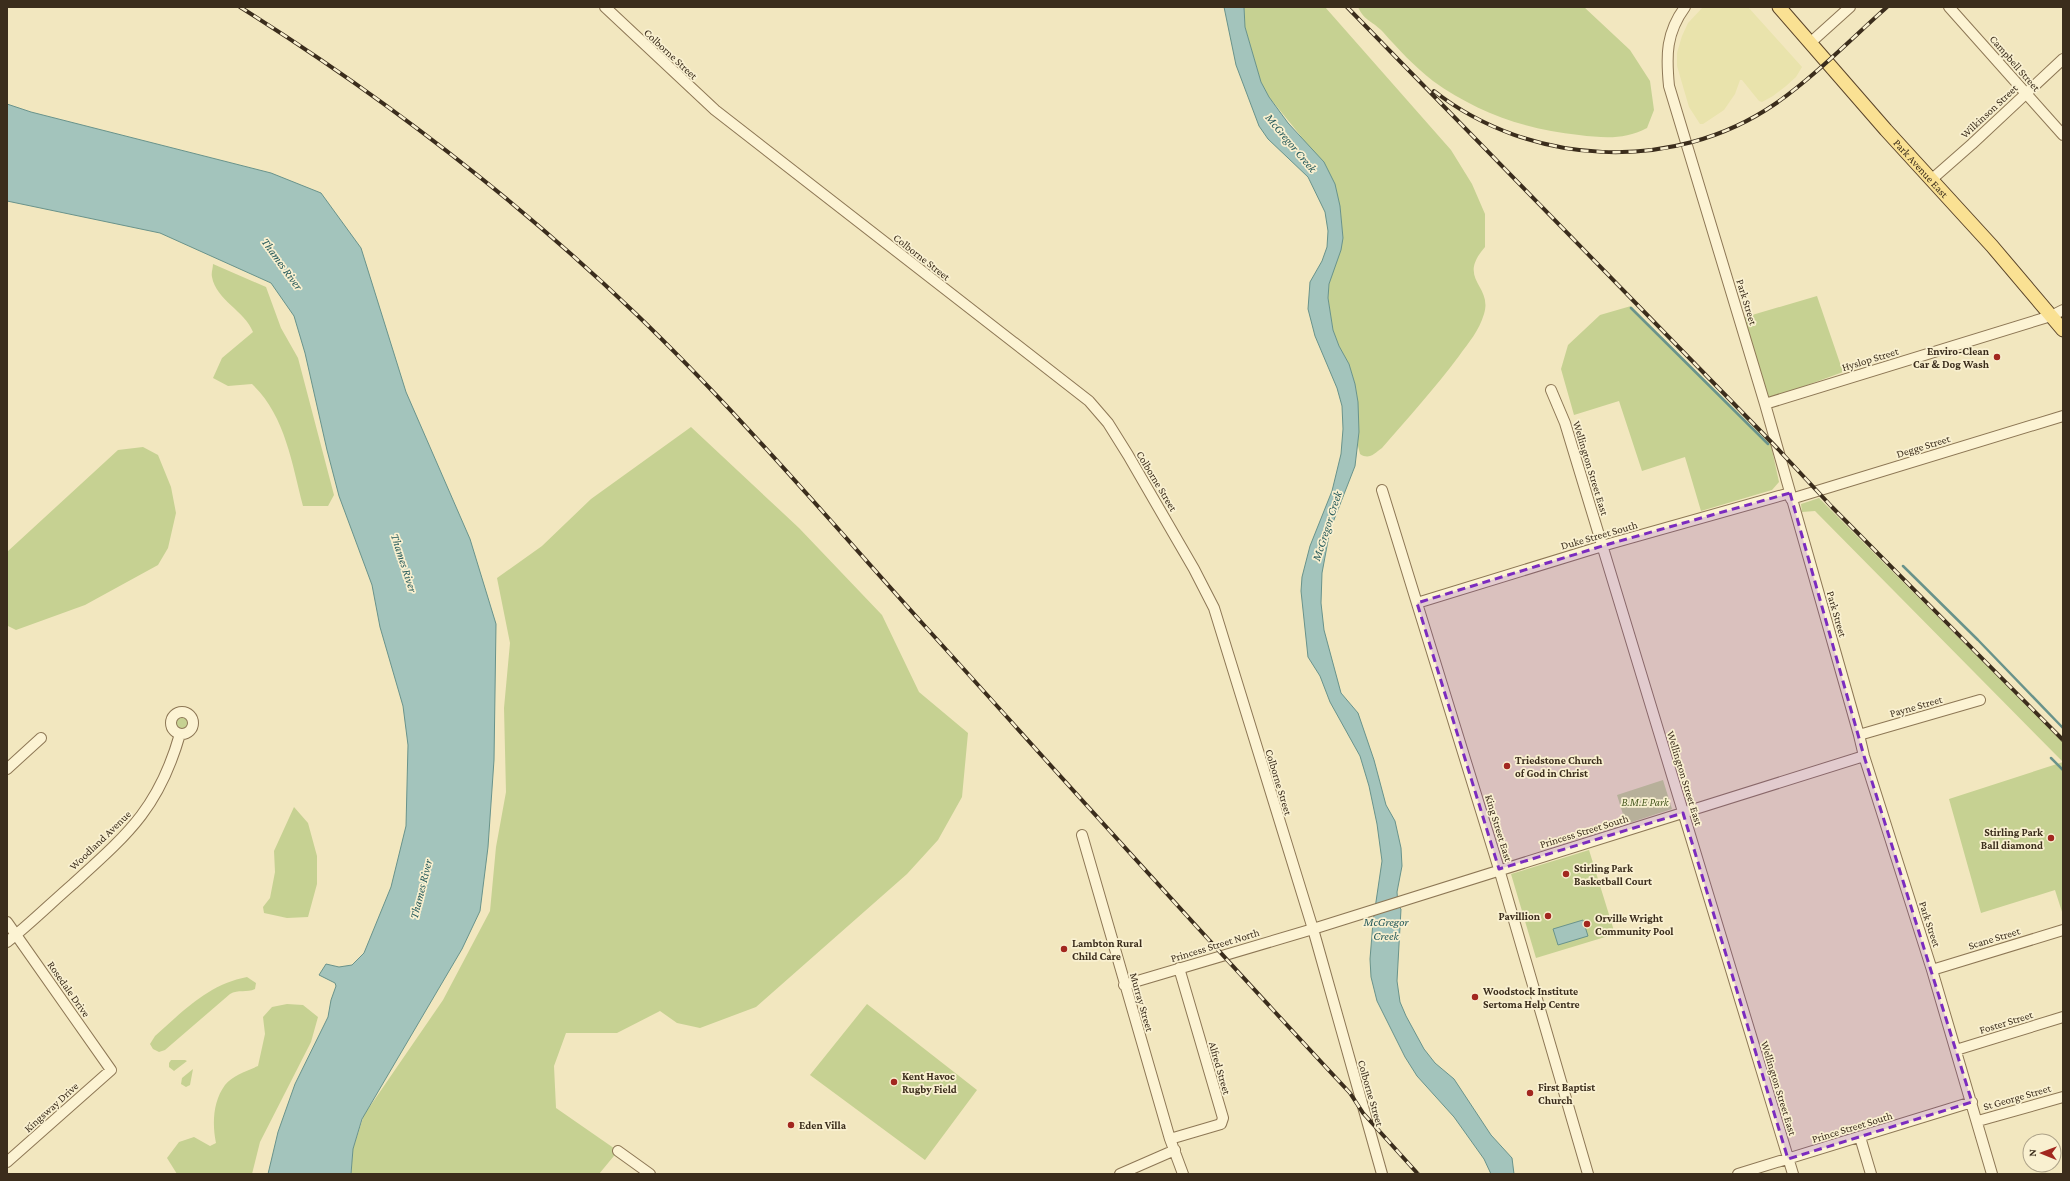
<svg xmlns="http://www.w3.org/2000/svg" width="2070" height="1181" font-family="'Crimson Pro',serif">
<style>
.farmland{fill:#e9e3ac}
.green{fill:#c6d192}
.water{fill:#a3c4bc;stroke:#69938b}
.lines{fill:none;stroke-linecap:round;stroke-linejoin:round}
.stream{stroke:#69938b;stroke-width:2.5}
.minor-casing{stroke:#8d7755;stroke-width:12}
.major-casing{stroke:#5a442a;stroke-width:15}
.minor{stroke:#fcf3d3;stroke-width:10}
.major{stroke:#fae193;stroke-width:13}
.rail-casing{stroke:#3b2d1c;stroke-width:4}
.rail{stroke:#f9f0d0;stroke-width:2.5;stroke-dasharray:8;stroke-linecap:butt}
.marked{fill:#7b2cbf;fill-opacity:0.2;stroke:#7b2cbf;stroke-width:3;stroke-dasharray:8 5;stroke-linejoin:round}
.poi-dot{fill:#a2271f;stroke:#f9f0d0;stroke-width:1.5}
.labels{text-anchor:middle;stroke-width:3.5;stroke-linejoin:round;paint-order:stroke}
.street-label{font-size:11px;fill:#3b2d1c;stroke:#f9f0d0}
.poi-label{font-size:11px;font-weight:bold;fill:#3b2d1c;stroke:#f9f0d0;text-anchor:start}
.park-label{font-size:11px;font-style:italic;fill:#475920;stroke:#f9f0d0}
.water-label{font-size:12px;font-style:italic;fill:#295c5c;stroke:#f9f0d0}
</style>
<rect width="100%" height="100%" fill="#f2e7bf"/>
<path class="farmland" d="M 1703,7 L 1748,7 L 1802,67 L 1796,77 L 1786,86 L 1773,96 L 1762,102 L 1759,101 L 1742,80 L 1740,80 L 1735,94 L 1724,110 L 1703,124 L 1700,124 L 1689,107 L 1677,66 L 1677,53 L 1682,36 L 1688,23 Z"/>
<path class="green" d="M 1244,7 L 1325,7 L 1451,150 L 1472,184 L 1485,214 L 1485,247 C 1456,280 1493,285 1484,314 C 1479,331 1469,342 1459,356 C 1435,388 1408,418 1382,448 C 1374,454 1369,460 1360,454 L 1358,446 L 1358,402 L 1355,384 L 1349,364 L 1339,346 L 1333,330 L 1328,298 L 1329,284 L 1343,238 L 1340,206 L 1300,135 L 1269,97 L 1261,82 L 1245,27 Z
M 1358,7 L 1584,7 L 1630,50 L 1650,81 L 1654,110 L 1647,128 C 1624,140 1604,138 1579,135 C 1526,130 1476,112 1433,81 C 1415,67 1398,49 1383,32 C 1373,21 1365,22 1358,7 Z
M 213,264 L 266,287 L 281,328 L 298,358 L 334,495 L 328,506 L 303,506 C 292,463 285,415 252,384 L 228,386 L 213,378 L 222,358 L 253,332 C 245,311 216,300 212,277 C 211,273 213,268 213,264 Z
M 1817,296 L 1843,372 L 1772,398 L 1767,396 L 1742,318 Z
M 1631,306 L 1771,445 L 1779,482 L 1772,490 L 1701,511 L 1685,457 L 1642,471 L 1619,401 L 1574,415 L 1561,369 L 1568,345 L 1600,315 Z
M 691,427 L 799,528 L 882,615 L 919,692 L 968,733 L 962,797 L 938,840 L 907,874 L 756,1007 L 700,1028 L 677,1023 L 660,1011 L 617,1033 L 566,1033 L 554,1066 L 556,1108 L 618,1151 L 599,1174 L 351,1174 L 353,1149 L 364,1115 L 443,1000 L 490,911 L 496,847 L 506,792 L 504,708 L 510,643 L 497,578 L 542,546 L 591,499 Z
M 143,447 L 158,455 L 171,487 L 176,513 L 168,548 L 158,565 L 85,605 L 16,630 L 8,626 L 7,552 L 118,450 Z
M 1819,498 L 2063,742 L 2063,915 L 2055,890 L 1981,913 L 1949,799 L 2063,762 L 1815,511 L 1802,512 L 1801,504 Z
M176 723a6 6 0 1 1 12 0a6 6 0 1 1-12 0Z
M 1663,780 L 1672,809 L 1626,824 L 1617,795 Z
M 294,807 L 308,823 L 317,856 L 317,884 L 308,917 L 287,918 L 264,913 L 263,907 L 270,898 L 275,872 L 274,851 Z
M 1589,850 L 1615,934 L 1536,958 L 1511,874 Z
M 247,977 L 256,983 L 255,989 C 247,993 238,989 230,994 L 165,1050 L 159,1052 L 153,1049 L 150,1044 L 155,1036 C 183,1011 209,984 247,977 Z
M 287,1004 L 303,1005 L 318,1017 L 311,1042 L 260,1142 L 252,1174 L 177,1174 L 167,1158 L 179,1142 L 194,1137 L 210,1146 L 216,1143 C 212,1124 213,1101 225,1085 C 233,1075 247,1071 258,1066 L 265,1034 L 263,1017 L 272,1007 Z
M 867,1004 L 977,1090 L 925,1160 L 810,1075 Z
M 171,1060 L 185,1060 L 187,1061 L 174,1071 L 169,1067 L 169,1063 Z
M 193,1069 L 190,1085 L 186,1087 L 181,1084 L 182,1078 Z"/>
<path class="water" d="M 1224,7 L 1244,7 L 1245,27 L 1261,82 L 1269,97 L 1288,123 L 1324,162 L 1335,184 L 1340,206 L 1343,238 L 1341,250 L 1329,284 L 1328,298 L 1333,330 L 1339,346 L 1349,364 L 1355,384 L 1358,402 L 1359,432 L 1355,466 L 1330,530 L 1322,573 L 1321,603 L 1324,630 L 1341,693 L 1358,713 L 1374,760 L 1386,805 L 1395,821 L 1401,848 L 1402,866 L 1397,892 L 1398,906 L 1401,909 L 1397,981 L 1400,1002 L 1406,1016 L 1424,1049 L 1435,1063 L 1454,1079 L 1491,1135 L 1512,1158 L 1514,1174 L 1491,1174 L 1484,1159 L 1454,1117 L 1417,1076 L 1405,1057 L 1377,1001 L 1371,977 L 1370,959 L 1373,922 L 1382,861 L 1377,824 L 1369,786 L 1360,756 L 1330,702 L 1320,676 L 1308,657 L 1301,591 L 1302,577 L 1310,546 L 1332,491 L 1341,454 L 1343,429 L 1342,406 L 1337,388 L 1315,336 L 1308,309 L 1310,282 L 1322,261 L 1327,247 L 1328,231 L 1325,212 L 1308,177 L 1268,139 L 1259,126 L 1236,65 Z
M 7,104 L 31,112 L 271,173 L 321,193 L 361,248 L 406,392 L 470,539 L 496,624 L 494,760 L 488,847 L 480,911 L 462,949 L 362,1119 L 353,1149 L 351,1174 L 268,1174 L 278,1132 L 295,1084 L 328,1017 L 331,1000 L 336,986 L 335,983 L 319,975 L 326,964 L 339,967 L 352,965 L 364,953 L 391,887 L 406,826 L 408,745 L 403,706 L 380,627 L 372,585 L 339,496 L 327,450 L 305,353 L 294,316 L 271,283 L 160,233 L 7,201 Z
M 1583,920 L 1588,936 L 1558,945 L 1553,929 Z"/>
<g class="lines">
<path class="stream" d="M 1631,308 L 1768,444
M 1903,566 L 1978,640 L 2063,728
M 2051,758 L 2063,770"/>
<defs>
<path id="minor" d="M 605,7 L 715,110 L 1089,401 L 1108,423 L 1128,455 L 1194,569 L 1214,608 L 1313,929 L 1382,1174
M 1685,7 C 1666,33 1666,55 1669,86 L 1765,404 L 1859,735 L 1864,756 L 1932,970 L 1992,1174
M 1949,7 L 2063,135
M 1810,43 L 1850,7
M 1931,180 L 1972,144 L 2063,59
M 1551,390 L 1565,423 L 1793,1174
M 1765,404 L 2051,316 L 2063,310
M 1382,490 L 1499,869 L 1588,1174
M 1791,499 L 2063,416
M 1417,603 L 1609,544 L 1790,493
M171 723a11 11 0 1 1 22 0a11 11 0 1 1-22 0Z
M 1859,735 L 1980,700
M 7,769 L 41,738
M 1082,835 L 1170,1139 L 1183,1174
M 7,922 L 111,1070 L 7,1162
M 7,942 C 30,924 51,903 73,884 C 128,834 159,808 180,734
M 1932,970 L 2063,930
M 1124,985 L 1313,929 L 1864,756
M 1956,1050 L 2063,1017
M 1978,1121 L 2063,1097
M 1860,1137 L 1871,1174
M 1170,1139 L 1221,1124 L 1223,1118 L 1179,968
M 618,1151 L 650,1174
M 1120,1174 L 1175,1150
M 1738,1174 L 1972,1102"/>
<g id="major">
<path id="s1" d="M 1779,7 L 1886,130 L 1992,246 L 2063,330"/>
</g>
</defs>
<use href="#minor" class="minor-casing"/>
<use href="#major" class="major-casing"/>
<use href="#minor" class="minor"/>
<use href="#major" class="major"/>
<defs>
<path id="rail" d="M 240,7 C 382,96 515,198 636,314 C 737,411 829,520 923,624 C 1065,781 1206,939 1350,1093 L 1363,1113 L 1418,1174
M 1347,7 L 1778,449 L 1832,507 L 2063,740
M 1434,91 C 1530,166 1673,174 1775,104 C 1814,77 1851,39 1887,7"/>
</defs>
<use href="#rail" class="rail-casing"/>
<use href="#rail" class="rail"/>
</g>
<path class="marked" d="M 1790,493 L 1864,756 L 1972,1102 L 1788,1159 L 1683,813 L 1499,869 L 1417,603 L 1609,544 Z"/>
<g class="poi-dot">
<circle cx="1997" cy="357" r="4"/>
<circle cx="1507" cy="766" r="4"/>
<circle cx="2051" cy="838" r="4"/>
<circle cx="1566" cy="874" r="4"/>
<circle cx="1548" cy="916" r="4"/>
<circle cx="1587" cy="924" r="4"/>
<circle cx="1064" cy="949" r="4"/>
<circle cx="1475" cy="997" r="4"/>
<circle cx="894" cy="1082" r="4"/>
<circle cx="1530" cy="1093" r="4"/>
<circle cx="791" cy="1125" r="4"/>
</g>
<g class="labels">
<g class="street-label">
<text transform="translate(671 54) rotate(43)" y="4">Colborne Street</text>
<text transform="translate(2015 63) rotate(49)" y="4">Campbell Street</text>
<text transform="translate(1989 111) rotate(-43)" y="4">Wilkinson Street</text>
<text dy="4" stroke="none"><textPath href="#s1" startOffset="215">Park Avenue East</textPath></text>
<text transform="translate(922 257) rotate(38)" y="4">Colborne Street</text>
<text transform="translate(1747 302) rotate(73)" y="4">Park Street</text>
<text transform="translate(1870 359) rotate(-17)" y="4">Hyslop Street</text>
<text transform="translate(1923 446) rotate(-17)" y="4">Degge Street</text>
<text transform="translate(1591 468) rotate(73)" y="4">Wellington Street East</text>
<text transform="translate(1157 481) rotate(59)" y="4">Colborne Street</text>
<text transform="translate(1599 535) rotate(-16)" y="4">Duke Street South</text>
<text transform="translate(1837 614) rotate(74)" y="4">Park Street</text>
<text transform="translate(1916 706) rotate(-16)" y="4">Payne Street</text>
<text transform="translate(1685 778) rotate(73)" y="4">Wellington Street East</text>
<text transform="translate(1279 782) rotate(73)" y="4">Colborne Street</text>
<text transform="translate(1499 828) rotate(73)" y="4">King Street East</text>
<text transform="translate(1584 831) rotate(-17)" y="4">Princess Street South</text>
<text transform="translate(100 840) rotate(-44)" y="4">Woodland Avenue</text>
<text transform="translate(1930 924) rotate(72)" y="4">Park Street</text>
<text transform="translate(1994 938) rotate(-17)" y="4">Scane Street</text>
<text transform="translate(1215 945) rotate(-17)" y="4">Princess Street North</text>
<text transform="translate(69 989) rotate(55)" y="4">Rosedale Drive</text>
<text transform="translate(1142 1002) rotate(74)" y="4">Murray Street</text>
<text transform="translate(2006 1022) rotate(-17)" y="4">Foster Street</text>
<text transform="translate(1220 1068) rotate(74)" y="4">Alfred Street</text>
<text transform="translate(1779 1088) rotate(73)" y="4">Wellington Street East</text>
<text transform="translate(1371 1093) rotate(74)" y="4">Colborne Street</text>
<text transform="translate(2017 1097) rotate(-16)" y="4">St George Street</text>
<text transform="translate(51 1107) rotate(-42)" y="4">Kingsway Drive</text>
<text transform="translate(1852 1127) rotate(-17)" y="4">Prince Street South</text>
</g>
<g class="poi-label">
<text x="1989" y="355" text-anchor="end">Enviro-Clean<tspan x="1989" dy="13">Car &amp; Dog Wash</tspan></text>
<text x="1515" y="764">Triedstone Church<tspan x="1515" dy="13">of God in Christ</tspan></text>
<text x="2043" y="836" text-anchor="end">Stirling Park<tspan x="2043" dy="13">Ball diamond</tspan></text>
<text x="1574" y="872">Stirling Park<tspan x="1574" dy="13">Basketball Court</tspan></text>
<text x="1540" y="920" text-anchor="end">Pavillion</text>
<text x="1595" y="922">Orville Wright<tspan x="1595" dy="13">Community Pool</tspan></text>
<text x="1072" y="947">Lambton Rural<tspan x="1072" dy="13">Child Care</tspan></text>
<text x="1483" y="995">Woodstock Institute<tspan x="1483" dy="13">Sertoma Help Centre</tspan></text>
<text x="902" y="1080">Kent Havoc<tspan x="902" dy="13">Rugby Field</tspan></text>
<text x="1538" y="1091">First Baptist<tspan x="1538" dy="13">Church</tspan></text>
<text x="799" y="1129">Eden Villa</text>
</g>
<g class="park-label">
<text x="1645" y="806">B.M.E Park</text>
</g>
<g class="water-label">
<text transform="translate(1291 143) rotate(50)" y="4">McGregor Creek</text>
<text transform="translate(282 264) rotate(54)" y="4">Thames River</text>
<text transform="translate(1327 526) rotate(-72)" y="4">McGregor Creek</text>
<text transform="translate(404 563) rotate(72)" y="4">Thames River</text>
<text transform="translate(421 889) rotate(-76)" y="4">Thames River</text>
<text x="1386" y="926">McGregor<tspan x="1386" dy="14">Creek</tspan></text>
</g>
</g>
<rect width="2070" height="1181" fill="none" stroke="#3b2d1c" stroke-width="16"/>
<g transform="translate(2042 1153) rotate(271)"><circle r="19" fill="#f9f0d0" stroke="#ada288"/>
<path d="M0-3L7 15L0 10L-7 15Z" fill="#a2271f"/>
<text y="-6" font-size="11" font-weight="bold" text-anchor="middle" fill="#3b2d1c">N</text>
</g>
</svg>
